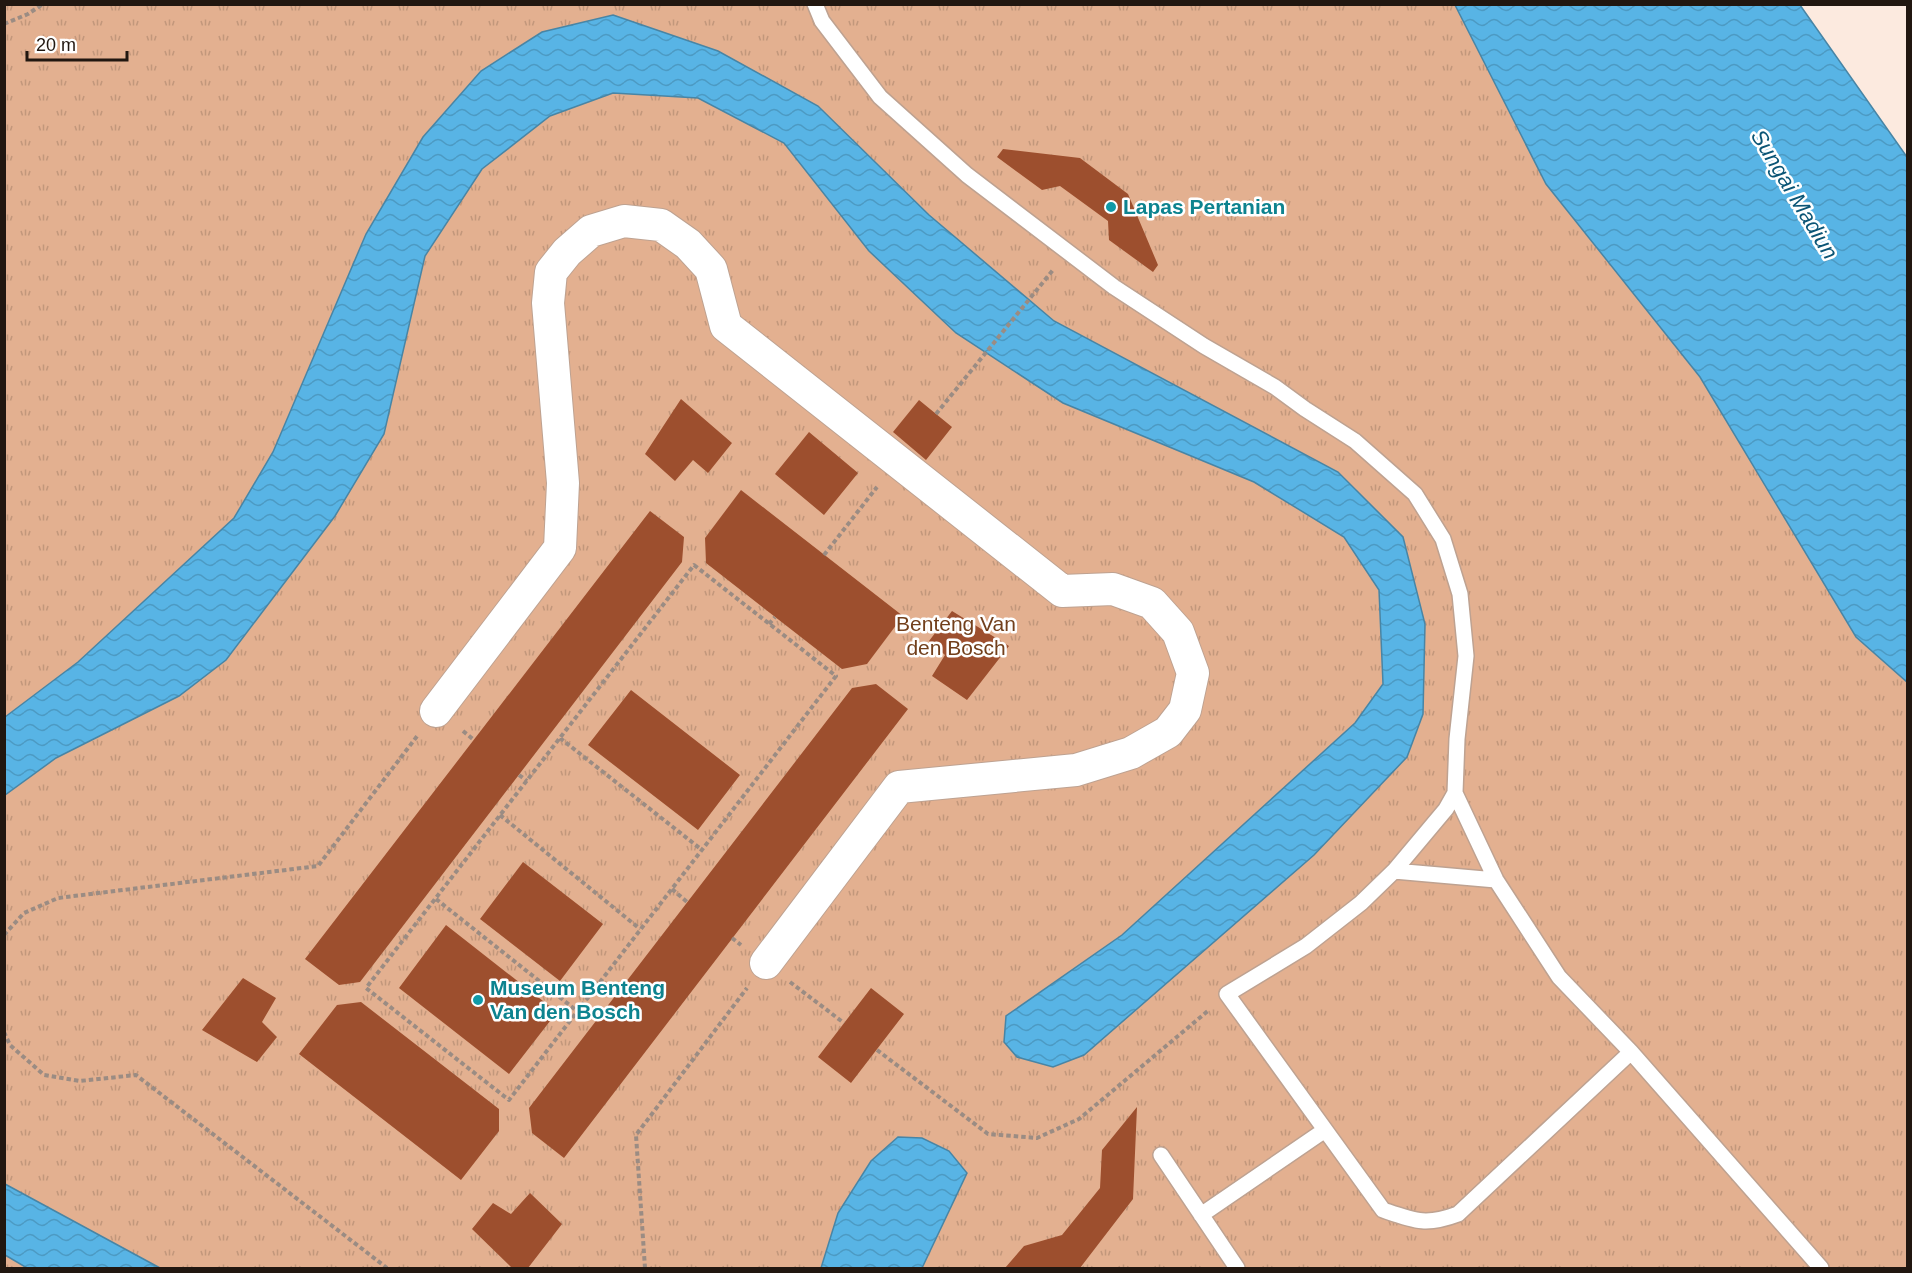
<svg xmlns="http://www.w3.org/2000/svg" width="1912" height="1273" font-family="Helvetica,sans-serif">
<style>
.grass{fill:url(#grass-tufts)}
.water{fill:url(#water-waves);stroke:#4885a5;stroke-width:1.5}
.building{fill:#9d4f2e}
.lines{fill:none;stroke-linecap:round;stroke-linejoin:round}
.lane-casing{stroke:#bea291;stroke-width:18}
.street-casing{stroke:#bea291;stroke-width:34}
.path{stroke:#9b8c83;stroke-width:4;stroke-dasharray:4.5 3;stroke-linecap:butt}
.lane{stroke:#fff;stroke-width:15}
.street{stroke:#fff;stroke-width:32}
.culture-dot{fill:#0f9aa8;stroke:#fff;stroke-width:2}
.labels{text-anchor:middle;stroke-width:5;stroke-linejoin:round;paint-order:stroke}
.culture-label{font-size:21px;font-weight:bold;fill:#0d838f;stroke:#fff;text-anchor:start}
.park-label{font-size:21px;fill:#723f1b;stroke:#fff}
.water-label{font-size:22px;font-style:italic;fill:#0b5576;stroke:#fff}
</style>
<defs>
<pattern id="grass-tufts" width="24" height="20" patternUnits="userSpaceOnUse" patternTransform="scale(1.5)"><rect width="24" height="20" fill="#e3b090"/><path d="M3 7l-1-3M5 7V3M7 7l1-3M15 17l-1-3M17 17v-4M19 17l1-3" fill="none" stroke="#c2977b"/></pattern>
<pattern id="water-waves" width="16" height="10" patternUnits="userSpaceOnUse" patternTransform="scale(1.5)"><rect width="16" height="10" fill="#58b4e5"/><path d="M0 5q4-4 8 0t8 0" fill="none" stroke="#4c9ac3"/></pattern>
</defs>
<rect width="100%" height="100%" fill="#fceadf"/>
<path class="grass" d="M 5,5 L 1455,5 L 1546,184 L 1700,377 L 1856,637 L 1907,682 L 1907,1268 L 5,1268 Z"/>
<path class="water" d="M 1455,5 L 1800,5 L 1907,157 L 1907,682 L 1856,637 L 1700,377 L 1546,184 Z
M 613,15 L 718,51 L 818,106 L 929,215 L 1054,321 L 1338,472 L 1403,537 L 1425,624 L 1423,714 L 1407,757 L 1314,855 L 1084,1055 L 1053,1067 L 1017,1057 L 1004,1042 L 1006,1016 L 1122,935 L 1355,723 L 1383,684 L 1379,590 L 1344,537 L 1254,482 L 1063,403 L 956,333 L 869,251 L 784,143 L 698,98 L 613,93 L 550,116 L 482,169 L 425,256 L 384,434 L 335,516 L 226,660 L 179,696 L 56,758 L 5,795 L 5,717 L 78,662 L 234,518 L 273,452 L 366,234 L 423,137 L 481,71 L 542,32 Z
M 898,1137 L 922,1138 L 949,1151 L 967,1173 L 922,1268 L 821,1268 L 838,1213 L 871,1161 Z
M 5,1184 L 160,1268 L 27,1268 L 5,1255 Z"/>
<path class="building" d="M 1003,149 L 1080,158 L 1128,194 L 1158,265 L 1153,272 L 1109,240 L 1108,221 L 1060,186 L 1042,190 L 997,157 Z
M 681,399 L 732,443 L 708,473 L 693,460 L 675,481 L 645,454 Z
M 919,400 L 952,427 L 926,460 L 893,432 Z
M 809,432 L 858,473 L 824,515 L 775,474 Z
M 741,490 L 903,616 L 867,664 L 842,669 L 706,563 L 705,538 Z
M 650,511 L 684,537 L 682,562 L 360,982 L 339,985 L 305,959 Z
M 952,611 L 1009,646 L 967,700 L 932,676 L 945,655 L 929,641 Z
M 876,684 L 908,709 L 564,1158 L 532,1133 L 529,1108 L 852,688 Z
M 631,690 L 740,775 L 698,830 L 588,745 Z
M 523,862 L 603,924 L 560,981 L 480,919 Z
M 446,925 L 557,1012 L 509,1074 L 399,988 Z
M 243,978 L 276,998 L 262,1022 L 277,1037 L 257,1062 L 202,1030 Z
M 871,988 L 904,1014 L 851,1083 L 818,1057 Z
M 361,1002 L 499,1109 L 499,1131 L 461,1180 L 299,1054 L 337,1005 Z
M 1137,1107 L 1133,1199 L 1080,1268 L 1005,1268 L 1024,1246 L 1062,1235 L 1100,1188 L 1102,1150 Z
M 530,1193 L 562,1224 L 528,1268 L 512,1268 L 472,1229 L 493,1203 L 511,1214 Z"/>
<g class="lines">
<defs>
<path id="lane" d="M 815,4 L 822,21 L 880,97 L 967,175 L 1114,287 L 1204,346 L 1275,387 L 1305,409 L 1355,441 L 1415,494 L 1443,539 L 1460,594 L 1466,656 L 1457,739 L 1455,793 L 1496,880 L 1559,977 L 1631,1052 L 1821,1268
M 1394,871 L 1446,809 L 1455,793
M 1496,880 L 1394,871 L 1361,903 L 1306,946 L 1227,994 L 1383,1210 C 1415,1221 1426,1226 1458,1214 L 1631,1052
M 1161,1155 L 1237,1268
M 1201,1215 L 1325,1130"/>
<path id="street" d="M 436,711 L 560,548 L 563,483 L 548,303 L 551,272 L 567,252 L 591,231 L 624,221 L 661,225 L 688,244 L 711,269 L 726,326 L 1062,591 L 1113,589 L 1152,603 L 1178,632 L 1193,673 L 1185,710 L 1168,732 L 1131,753 L 1076,770 L 899,787 L 766,963"/>
</defs>
<use href="#lane" class="lane-casing"/>
<use href="#street" class="street-casing"/>
<path class="path" d="M 4,24 L 28,14 L 43,4
M 936,414 L 1053,270
M 824,555 L 877,487
M 694,565 L 836,676 L 509,1100 L 366,988 Z
M 769,624 L 775,617
M 463,731 L 474,740
M 560,738 L 702,850
M 519,775 L 527,781
M 500,815 L 640,929
M 672,889 L 687,902
M 436,899 L 577,1011
M 4,935 L 24,913 L 58,898 L 318,866 L 418,735
M 732,938 L 741,945
M 790,982 L 844,1023
M 4,1032 L 10,1045 L 44,1075 L 80,1081 L 136,1075 L 387,1268
M 877,1050 L 988,1134 L 1037,1138 L 1079,1119 L 1209,1010
M 645,1268 L 636,1135 L 747,988"/>
<use href="#lane" class="lane"/>
<use href="#street" class="street"/>
</g>
<g class="culture-dot">
<circle cx="1111" cy="207" r="6"/>
<circle cx="478" cy="1000" r="6"/>
</g>
<g class="labels">
<g class="culture-label">
<text x="1123" y="214">Lapas Pertanian</text>
<text x="490" y="995">Museum Benteng<tspan x="490" dy="24">Van den Bosch</tspan></text>
</g>
<g class="park-label">
<text x="956" y="631">Benteng Van<tspan x="956" dy="24">den Bosch</tspan></text>
</g>
<g class="water-label">
<text transform="translate(1795 194) rotate(59)" y="8">Sungai Madiun</text>
</g>
</g>
<rect width="1912" height="1273" fill="none" stroke="#211710" stroke-width="12"/>
<path d="M27 51v9h100v-9" fill="none" stroke="#211710" stroke-width="3"/>
<text x="36" y="51" font-size="18" fill="#211710" stroke="#ffffff" stroke-width="4.5" paint-order="stroke">20 m</text>
</svg>
